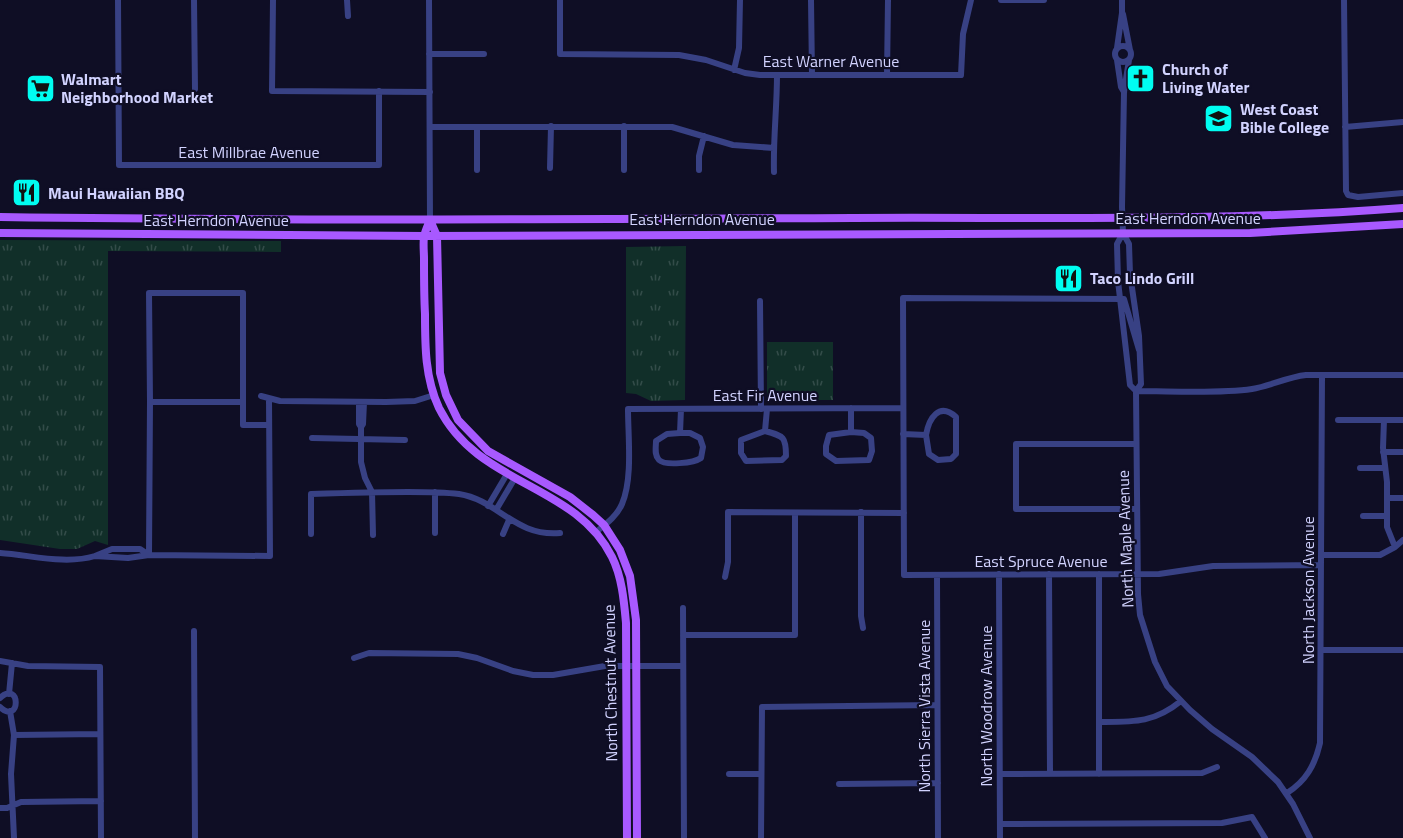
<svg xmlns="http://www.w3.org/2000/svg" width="1403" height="838" font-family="'Titillium Web',sans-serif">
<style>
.grass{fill:url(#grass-tufts)}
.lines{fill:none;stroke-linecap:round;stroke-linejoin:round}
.minor{stroke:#384184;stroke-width:6}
.major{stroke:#a859ff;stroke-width:8}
.labels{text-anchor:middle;stroke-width:4.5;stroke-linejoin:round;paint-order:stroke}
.street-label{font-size:16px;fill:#d2d3ff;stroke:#0f0e25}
.poi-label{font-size:16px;font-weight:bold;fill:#d2d3ff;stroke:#0f0e25;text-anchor:start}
</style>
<defs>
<pattern id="grass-tufts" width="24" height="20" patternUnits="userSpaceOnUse" patternTransform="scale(1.5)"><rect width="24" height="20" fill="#112f29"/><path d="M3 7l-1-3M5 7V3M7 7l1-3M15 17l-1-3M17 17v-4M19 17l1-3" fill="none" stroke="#334c49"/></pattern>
</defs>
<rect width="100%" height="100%" fill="#0f0e25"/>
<path class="grass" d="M 0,240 L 281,241 L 281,252 L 108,251 L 108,545 L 95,541 L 77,549 L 60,549 L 0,540 Z
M 686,246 L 685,400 L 651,401 L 636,394 L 626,393 L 626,247 Z
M 767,342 L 833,342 L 833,400 L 769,400 L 767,398 Z"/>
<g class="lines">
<path class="minor" d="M 118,0 L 119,165 L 379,165 L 379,91
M 194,0 L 195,89
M 273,0 L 272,91 L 430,92
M 347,0 L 348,16
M 429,0 L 430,220
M 560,0 L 560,54 L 679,55 L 706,60 L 745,73 L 760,75 L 961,75 L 963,34 L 971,0
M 811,0 L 812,75
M 1001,0 L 1044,0
M 1344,0 L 1346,191 L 1348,195 L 1358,197 L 1403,193
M 1123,14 L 1130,50
M1115 54a8 8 0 1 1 16 0a8 8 0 1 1-16 0Z
M 1117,48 L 1122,13 L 1122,0
M 429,54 L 484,54
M 1117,60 L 1121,87 L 1124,92
M 1129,60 L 1124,92 L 1122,207 L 1123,233 L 1129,244 L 1130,274 L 1139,336 L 1141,384 L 1136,391 L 1138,594 L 1140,615 L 1155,662 L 1167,686 L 1190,710 L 1212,729 L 1252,757 L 1278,782 L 1293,804 L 1310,838
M 734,70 L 739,48 L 740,0
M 887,75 L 888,0
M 624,126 L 624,170
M 430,127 L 672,127 L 733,145 L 774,148
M 477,127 L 477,170
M 1345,127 L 1403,122
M 550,168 L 551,126
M 699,170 L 699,156 L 704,136
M 774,172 C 773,139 777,108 777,75
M 1123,233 L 1117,244 L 1118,281 L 1130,385 L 1136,391
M 760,301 L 761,409
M 1139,350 L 1124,299 L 903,298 L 904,575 L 1159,574 L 1213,566 L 1321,565
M 1136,391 C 1172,391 1218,394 1252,389 C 1271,386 1287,377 1306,375 L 1403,375
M 261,396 L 280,401 L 386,402 L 415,401 L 434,395
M 269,399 L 270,556 L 149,555 L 150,402 L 243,402 L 243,425 L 269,425
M 150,402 L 149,293 L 243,293 L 243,402
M 359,402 L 359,424 L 361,427 L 363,424 L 364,402
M 1338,420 L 1403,420
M 1384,420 L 1383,448 L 1387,482 L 1387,527 L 1395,547
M 361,427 L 361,462 L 365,478 L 372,492 L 373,535
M 765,431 L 741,440 L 741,453 L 746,461 L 782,460 L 786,456 C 786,437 784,436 765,431 L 767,409
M 851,432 L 829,435 L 826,446 L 826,454 L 836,461 L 869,460 L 872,451 L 871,438 L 864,433 L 851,432 L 851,408
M 680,433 L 667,434 L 656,441 C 656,447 654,455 659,460 C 665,466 694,463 701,458 L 703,447 L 700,438 L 690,433 L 680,433 L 681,409
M 903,434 L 926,435 L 929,454 L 938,460 L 951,459 L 956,454 L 956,417 C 939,402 929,418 926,435
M 312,438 L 405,440
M 1136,444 L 1016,444 L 1016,509 L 1137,509
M 1383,452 L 1403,452
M 1360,468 L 1385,468
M 435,492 L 435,533
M 1387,498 L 1403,498
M 488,506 L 507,474
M 496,510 L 515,478
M 861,512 L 861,616 L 863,628
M 1363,516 L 1387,516
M 596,532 C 606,524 617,516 622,504 C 633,478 628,437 628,409 L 903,408
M 311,534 L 311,494 C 343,493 375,492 408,492 C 425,492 442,492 459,494 C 498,500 515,537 560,533
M 503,534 L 509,520
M 112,549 L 140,549 L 149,555 L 128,558 L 95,556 Z
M 0,553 C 31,555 65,565 95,556
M 1321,555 L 1380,555 L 1395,547 L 1403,540
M 999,574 L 1000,838
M 1049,574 L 1050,774
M 937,575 L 938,838
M 725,577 L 728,562 L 728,512 L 904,513
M 683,608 L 684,838
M 194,631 L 195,838
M 683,635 L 795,635 L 795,513
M 1321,650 L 1403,650
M 354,658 L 369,653 L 458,654 L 477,658 L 513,671 L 533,675 L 553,675 L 605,666 L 683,666
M 0,661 L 28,666 L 100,667 L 101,838
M 9,694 L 12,663
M 0,698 C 21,679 21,726 0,707
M 10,711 L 14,735 L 11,774 L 14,838
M 1100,722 C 1134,722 1154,723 1181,701
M 14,735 L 100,734
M 729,774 L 761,774
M 1000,774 L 1202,773 L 1217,767
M 1099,774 L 1099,574
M 839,784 L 938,783
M 1287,793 C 1306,781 1315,765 1320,743 L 1322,375
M 0,808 L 7,808 L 21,802 L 101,801
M 1000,824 L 1222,823 L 1252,817 L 1265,838
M 761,838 L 762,707 L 937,705"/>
<path class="major" d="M 0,217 C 284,221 569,219 853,218 C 1036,217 1220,222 1403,208
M 430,220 C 428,225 425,231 424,237 C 423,244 424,252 424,259 C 424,278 424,296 425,314 C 425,346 425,378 439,408 C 478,486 575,483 612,557 C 622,577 624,601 626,623 L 627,838
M 430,220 L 437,236 L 440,373 L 446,395 L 458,420 L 488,451 L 570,497 L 593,515 L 604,525 L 620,550 L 630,576 L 636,620 L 637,838
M 0,233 L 424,236 L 1250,233 L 1403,224"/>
</g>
<defs>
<symbol id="church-square" viewBox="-11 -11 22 22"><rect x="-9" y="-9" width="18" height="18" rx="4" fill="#00fdf1" stroke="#0f0e25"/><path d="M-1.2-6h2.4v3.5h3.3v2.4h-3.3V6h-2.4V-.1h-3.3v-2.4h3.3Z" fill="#111"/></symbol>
<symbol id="supermarket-square" viewBox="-11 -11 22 22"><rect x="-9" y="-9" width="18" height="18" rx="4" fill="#00fdf1" stroke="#0f0e25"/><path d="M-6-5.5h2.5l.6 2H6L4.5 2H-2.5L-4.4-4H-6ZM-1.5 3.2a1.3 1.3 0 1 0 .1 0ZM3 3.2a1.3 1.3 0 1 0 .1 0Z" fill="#111"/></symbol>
<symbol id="school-square" viewBox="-11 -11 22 22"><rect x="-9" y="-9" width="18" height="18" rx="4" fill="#00fdf1" stroke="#0f0e25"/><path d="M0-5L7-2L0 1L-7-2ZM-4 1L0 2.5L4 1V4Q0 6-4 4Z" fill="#111"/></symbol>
<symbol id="restaurant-square" viewBox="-11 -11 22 22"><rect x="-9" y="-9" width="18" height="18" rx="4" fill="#00fdf1" stroke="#0f0e25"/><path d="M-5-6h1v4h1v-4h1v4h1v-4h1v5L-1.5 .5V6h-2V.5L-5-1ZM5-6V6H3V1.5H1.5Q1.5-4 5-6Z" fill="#111"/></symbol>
</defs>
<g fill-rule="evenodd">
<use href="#church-square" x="1124" y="62" width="33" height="33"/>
<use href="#supermarket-square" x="24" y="72" width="33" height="33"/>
<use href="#school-square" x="1202" y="102" width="33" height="33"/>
<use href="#restaurant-square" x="10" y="176" width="33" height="33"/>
<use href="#restaurant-square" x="1052" y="262" width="33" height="33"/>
</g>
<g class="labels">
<g class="street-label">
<text x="831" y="67">East Warner Avenue</text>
<text x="249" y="158">East Millbrae Avenue</text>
<text x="1188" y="224">East Herndon Avenue</text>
<text x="702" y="225">East Herndon Avenue</text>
<text x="216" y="226">East Herndon Avenue</text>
<text x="765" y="401">East Fir Avenue</text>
<text transform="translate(1125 539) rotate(-92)" y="6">North Maple Avenue</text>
<text x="1041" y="567">East Spruce Avenue</text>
<text transform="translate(1308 590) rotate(-90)" y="6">North Jackson Avenue</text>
<text transform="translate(610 683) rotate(-91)" y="6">North Chestnut Avenue</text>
<text transform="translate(924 706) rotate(-90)" y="6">North Sierra Vista Avenue</text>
<text transform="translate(986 706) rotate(-90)" y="6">North Woodrow Avenue</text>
</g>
<g class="poi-label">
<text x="1162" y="75">Church of<tspan x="1162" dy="18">Living Water</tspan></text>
<text x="61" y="85">Walmart<tspan x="61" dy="18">Neighborhood Market</tspan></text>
<text x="1240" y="115">West Coast<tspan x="1240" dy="18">Bible College</tspan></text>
<text x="48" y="199">Maui Hawaiian BBQ</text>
<text x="1090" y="284">Taco Lindo Grill</text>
</g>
</g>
</svg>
